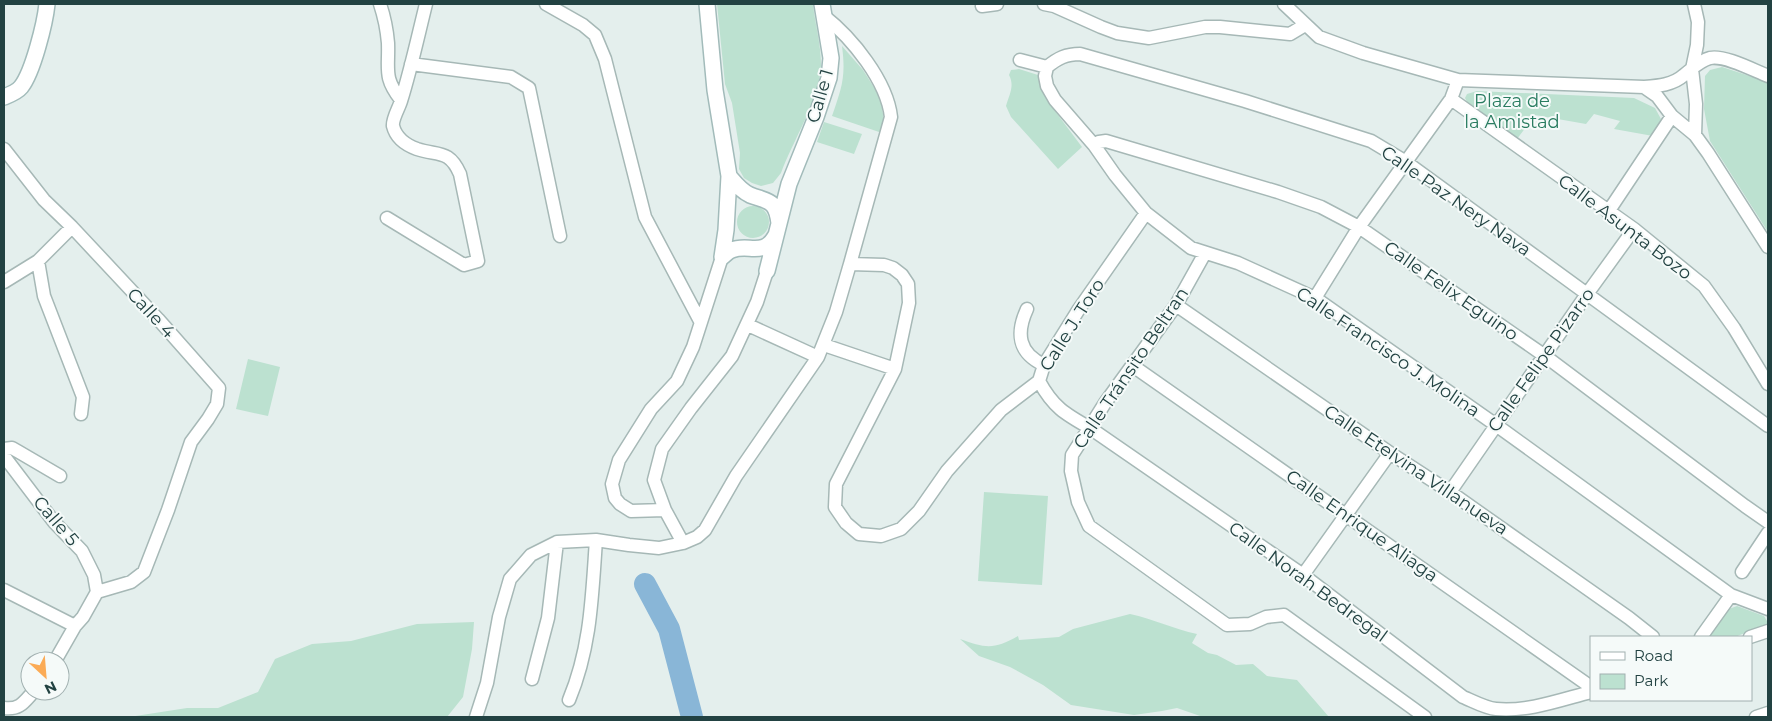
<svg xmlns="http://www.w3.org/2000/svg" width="1772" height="721" font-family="Montserrat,sans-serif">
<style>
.green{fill:#bce1d0}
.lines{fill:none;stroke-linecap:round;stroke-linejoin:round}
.river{stroke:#89b6d7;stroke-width:22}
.street-casing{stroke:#a6b8b6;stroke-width:15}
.secondary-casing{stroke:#a2bbba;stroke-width:18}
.street{stroke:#fff;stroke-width:12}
.secondary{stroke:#fff;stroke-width:15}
.labels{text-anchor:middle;stroke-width:4;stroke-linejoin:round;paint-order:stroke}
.street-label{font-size:18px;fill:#224242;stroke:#f5faf9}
.park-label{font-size:18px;fill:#297c60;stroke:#f5faf9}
</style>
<rect width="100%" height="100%" fill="#e4efed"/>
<path class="green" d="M 717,4 L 813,4 C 815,24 821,44 821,65 C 821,96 792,143 781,173 L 773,183 L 761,186 L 752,183 L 744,178 L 739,169 L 740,153 L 732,103 L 725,84 Z
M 842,46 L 863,70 L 875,89 L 881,103 L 884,119 L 882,133 L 832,116 C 842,87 846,77 842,46 Z
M 1722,67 L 1768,82 L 1768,232 L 1710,141 L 1704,109 L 1705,76 L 1710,70 Z
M 1019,69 L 1038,75 L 1040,78 L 1046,99 L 1082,147 L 1058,169 L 1011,117 L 1006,106 C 1009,95 1015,86 1009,75 L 1011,70 Z
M 1477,91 L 1634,98 L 1655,108 L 1661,119 L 1653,136 L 1614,129 L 1620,121 L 1594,114 L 1586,124 L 1535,115 L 1517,139 L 1467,102 L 1465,98 L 1467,94 Z
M 824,122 L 862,134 L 854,154 L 817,142 Z
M737 222a16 16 0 1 1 32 0a16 16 0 1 1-32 0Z
M 248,359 L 280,367 L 268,416 L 236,409 Z
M 984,492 L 1048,496 L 1042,585 L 978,581 Z
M 1737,606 L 1764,616 L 1767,621 L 1767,624 L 1735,637 L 1708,637 L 1729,609 Z
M 1130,614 C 1153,619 1174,629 1197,634 L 1192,643 L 1208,653 L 1217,655 L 1236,665 L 1253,664 L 1267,676 L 1297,680 L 1329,717 L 1203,717 L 1177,708 L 1162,711 L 1134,715 L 1071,705 L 1043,685 L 1010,667 L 979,656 L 960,639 C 985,648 994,650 1018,636 L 1019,640 L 1059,637 L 1073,629 Z
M 474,622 L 472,649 L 463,697 L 447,717 L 129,717 L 187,708 L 218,708 L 258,692 L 275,659 L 312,644 L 351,641 L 417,624 Z"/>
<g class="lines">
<path class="river" d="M 645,584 L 669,629 L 692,717"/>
<defs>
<path id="street" d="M 380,4 C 384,16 387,31 388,43 C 389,70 383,77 401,100
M 546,4 L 583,25 L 595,35 L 605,59 L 645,217 L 700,321
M 1044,4 L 1054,6 L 1101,27 L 1117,33 L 1149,38 L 1205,27 L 1220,27 L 1290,34 L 1305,25
M 1284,4 L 1319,37 L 1363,53 L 1458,80 L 1644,87 C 1658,86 1673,85 1684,75 C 1692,69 1699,61 1710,58 C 1725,55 1753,70 1768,76
M 1694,4 L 1698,22 L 1697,45 L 1692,69 L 1696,104 L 1695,135
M 982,6 L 997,4
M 824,16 C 852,38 887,81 891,117 L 850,264
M 1020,60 L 1047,67
M 411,64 L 511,77 L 529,88 L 560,236
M 1047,67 L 1045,76 L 1047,86 L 1055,100 L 1094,145 L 1115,175 L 1146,213 L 1191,248 L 1238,263 L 1315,298 L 1496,425 L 1731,595 L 1768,609
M 1047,67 C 1058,58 1066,54 1080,54 L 1245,101 L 1371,141 L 1406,162 L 1768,426
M 1644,87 L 1657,96 L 1672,116 L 1695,135 L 1708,153 L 1768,247
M 1451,99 L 1634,229 L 1704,286 L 1734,328 L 1768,384
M 1094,145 L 1099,142 L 1106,141 L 1278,192 L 1321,207 L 1359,227 L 1545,356 L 1745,506 L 1768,522
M 4,149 L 44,200 L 72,227 L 158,319 L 219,388 L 217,404 L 208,419 L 191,442 L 168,510 L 144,572 L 131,582 L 97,592 L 83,617 L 75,626 L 55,661
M 1608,212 L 1672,116
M 1146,213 L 1079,309 L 1044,365 L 1039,381 C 1053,407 1065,414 1090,428 L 1303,575 L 1463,697 C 1473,701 1485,708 1496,709 C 1528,712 1560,700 1591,692
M 387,218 L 464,265 L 478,261 L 460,174 C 449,149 438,156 417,149 C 406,145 396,138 393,126 C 392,119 399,108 401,101 C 411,69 418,36 426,4
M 1205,253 L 1176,305 L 1105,403 L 1079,444 L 1072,455 L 1071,471 L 1078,502 L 1089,526 L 1227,625 L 1250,624 L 1266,617 L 1284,615 L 1425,717
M 38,261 L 44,296 L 83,397 L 81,414
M 4,282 L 38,261 L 72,227
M 1315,298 L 1359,227 L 1451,99 L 1458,80
M 1176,305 L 1390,453 L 1450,492 L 1629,618 L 1653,637
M 1027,309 C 1016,333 1018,353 1044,365
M 748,325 L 818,357
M 824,345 L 895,369
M 1133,366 L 1591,687
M 4,449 L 12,448 L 19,452 L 60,476
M 4,456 L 54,522 L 82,551 L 94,575 L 97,592
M 1450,492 L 1587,294 L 1634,229
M 665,510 L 631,511 L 620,504 L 615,498 L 612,484 L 619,460 L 651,409 L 677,381 L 693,347 L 722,257
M 683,543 L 665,510 L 654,480 L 662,449 L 691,408 L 732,356 L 757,302 L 767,271
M 1742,572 L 1768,533
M 1303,575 L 1390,453
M 4,590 L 75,626
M 1701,637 L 1731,595
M 1750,637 L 1768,631
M 532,679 L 548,618 L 557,542
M 569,700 C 591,647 592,596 596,540
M 4,708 C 20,710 24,702 34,691
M 476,717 L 487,683 L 499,617 L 510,579 L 531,555 L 557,542 L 596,540 L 629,545 L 659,548 L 683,543 L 697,537 L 705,530 L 736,476 L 818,357 L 836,312 L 850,264 L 884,265 L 893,268 L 902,275 L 908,284 L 909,303 L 895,369 L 836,484 L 835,507 L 846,523 L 859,534 L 881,536 L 901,529 L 919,511 L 947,471 L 1001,410 L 1039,381
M 1756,717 L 1768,713"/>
<path id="secondary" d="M 707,4 L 715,90 L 729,176 L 726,230 L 722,257
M 4,97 C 9,95 17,92 21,87 C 33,72 45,23 47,4
M 729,176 C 735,183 741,191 750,195 C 768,202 776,199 779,223
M 722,257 C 725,255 728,251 732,250 C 748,243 764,258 776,235
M 767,271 L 789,184 L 816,117 L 829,78 L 831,58 L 822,4"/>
</defs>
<use href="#street" class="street-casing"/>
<use href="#secondary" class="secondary-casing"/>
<use href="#street" class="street"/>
<use href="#secondary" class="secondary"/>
</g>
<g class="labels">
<g class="street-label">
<text transform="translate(820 96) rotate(-74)" y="6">Calle 1</text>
<text transform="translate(1456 201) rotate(35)" y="6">Calle Paz Nery Nava</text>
<text transform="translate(1625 227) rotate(37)" y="6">Calle Asunta Bozo</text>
<text transform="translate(1451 291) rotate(35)" y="6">Calle Felix Eguino</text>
<text transform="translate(151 313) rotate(47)" y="6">Calle 4</text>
<text transform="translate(1072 325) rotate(-58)" y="6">Calle J. Toro</text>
<text transform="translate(1388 352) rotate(34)" y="6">Calle Francisco J. Molina</text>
<text transform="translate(1541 360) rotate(-55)" y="6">Calle Felipe Pizarro</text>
<text transform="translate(1131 368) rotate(-56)" y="6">Calle Tránsito Beltran</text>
<text transform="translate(1416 470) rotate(34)" y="6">Calle Etelvina Villanueva</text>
<text transform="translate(56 521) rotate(49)" y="6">Calle 5</text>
<text transform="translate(1362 526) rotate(35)" y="6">Calle Enrique Aliaga</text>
<text transform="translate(1308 582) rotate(36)" y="6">Calle Norah Bedregal</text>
</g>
<g class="park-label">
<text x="1512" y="107">Plaza de<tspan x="1512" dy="21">la Amistad</tspan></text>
</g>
</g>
<rect width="1772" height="721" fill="none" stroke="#224242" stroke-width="10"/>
<rect x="1590" y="636" width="162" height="65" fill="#f5faf9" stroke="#a1b0b0"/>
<rect x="1600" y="652" width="25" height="8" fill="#ffffff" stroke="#a1b0b0"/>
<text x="1634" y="661" font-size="15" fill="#224242">Road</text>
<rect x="1600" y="674" width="25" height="15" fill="#bce1d0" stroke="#a1b0b0"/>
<text x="1634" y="686" font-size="15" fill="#224242">Park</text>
<g transform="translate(45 676) rotate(154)"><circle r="24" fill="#f5faf9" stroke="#a1b0b0"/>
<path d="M0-4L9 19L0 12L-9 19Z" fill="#fbab56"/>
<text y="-8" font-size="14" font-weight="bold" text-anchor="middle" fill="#224242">N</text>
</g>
</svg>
